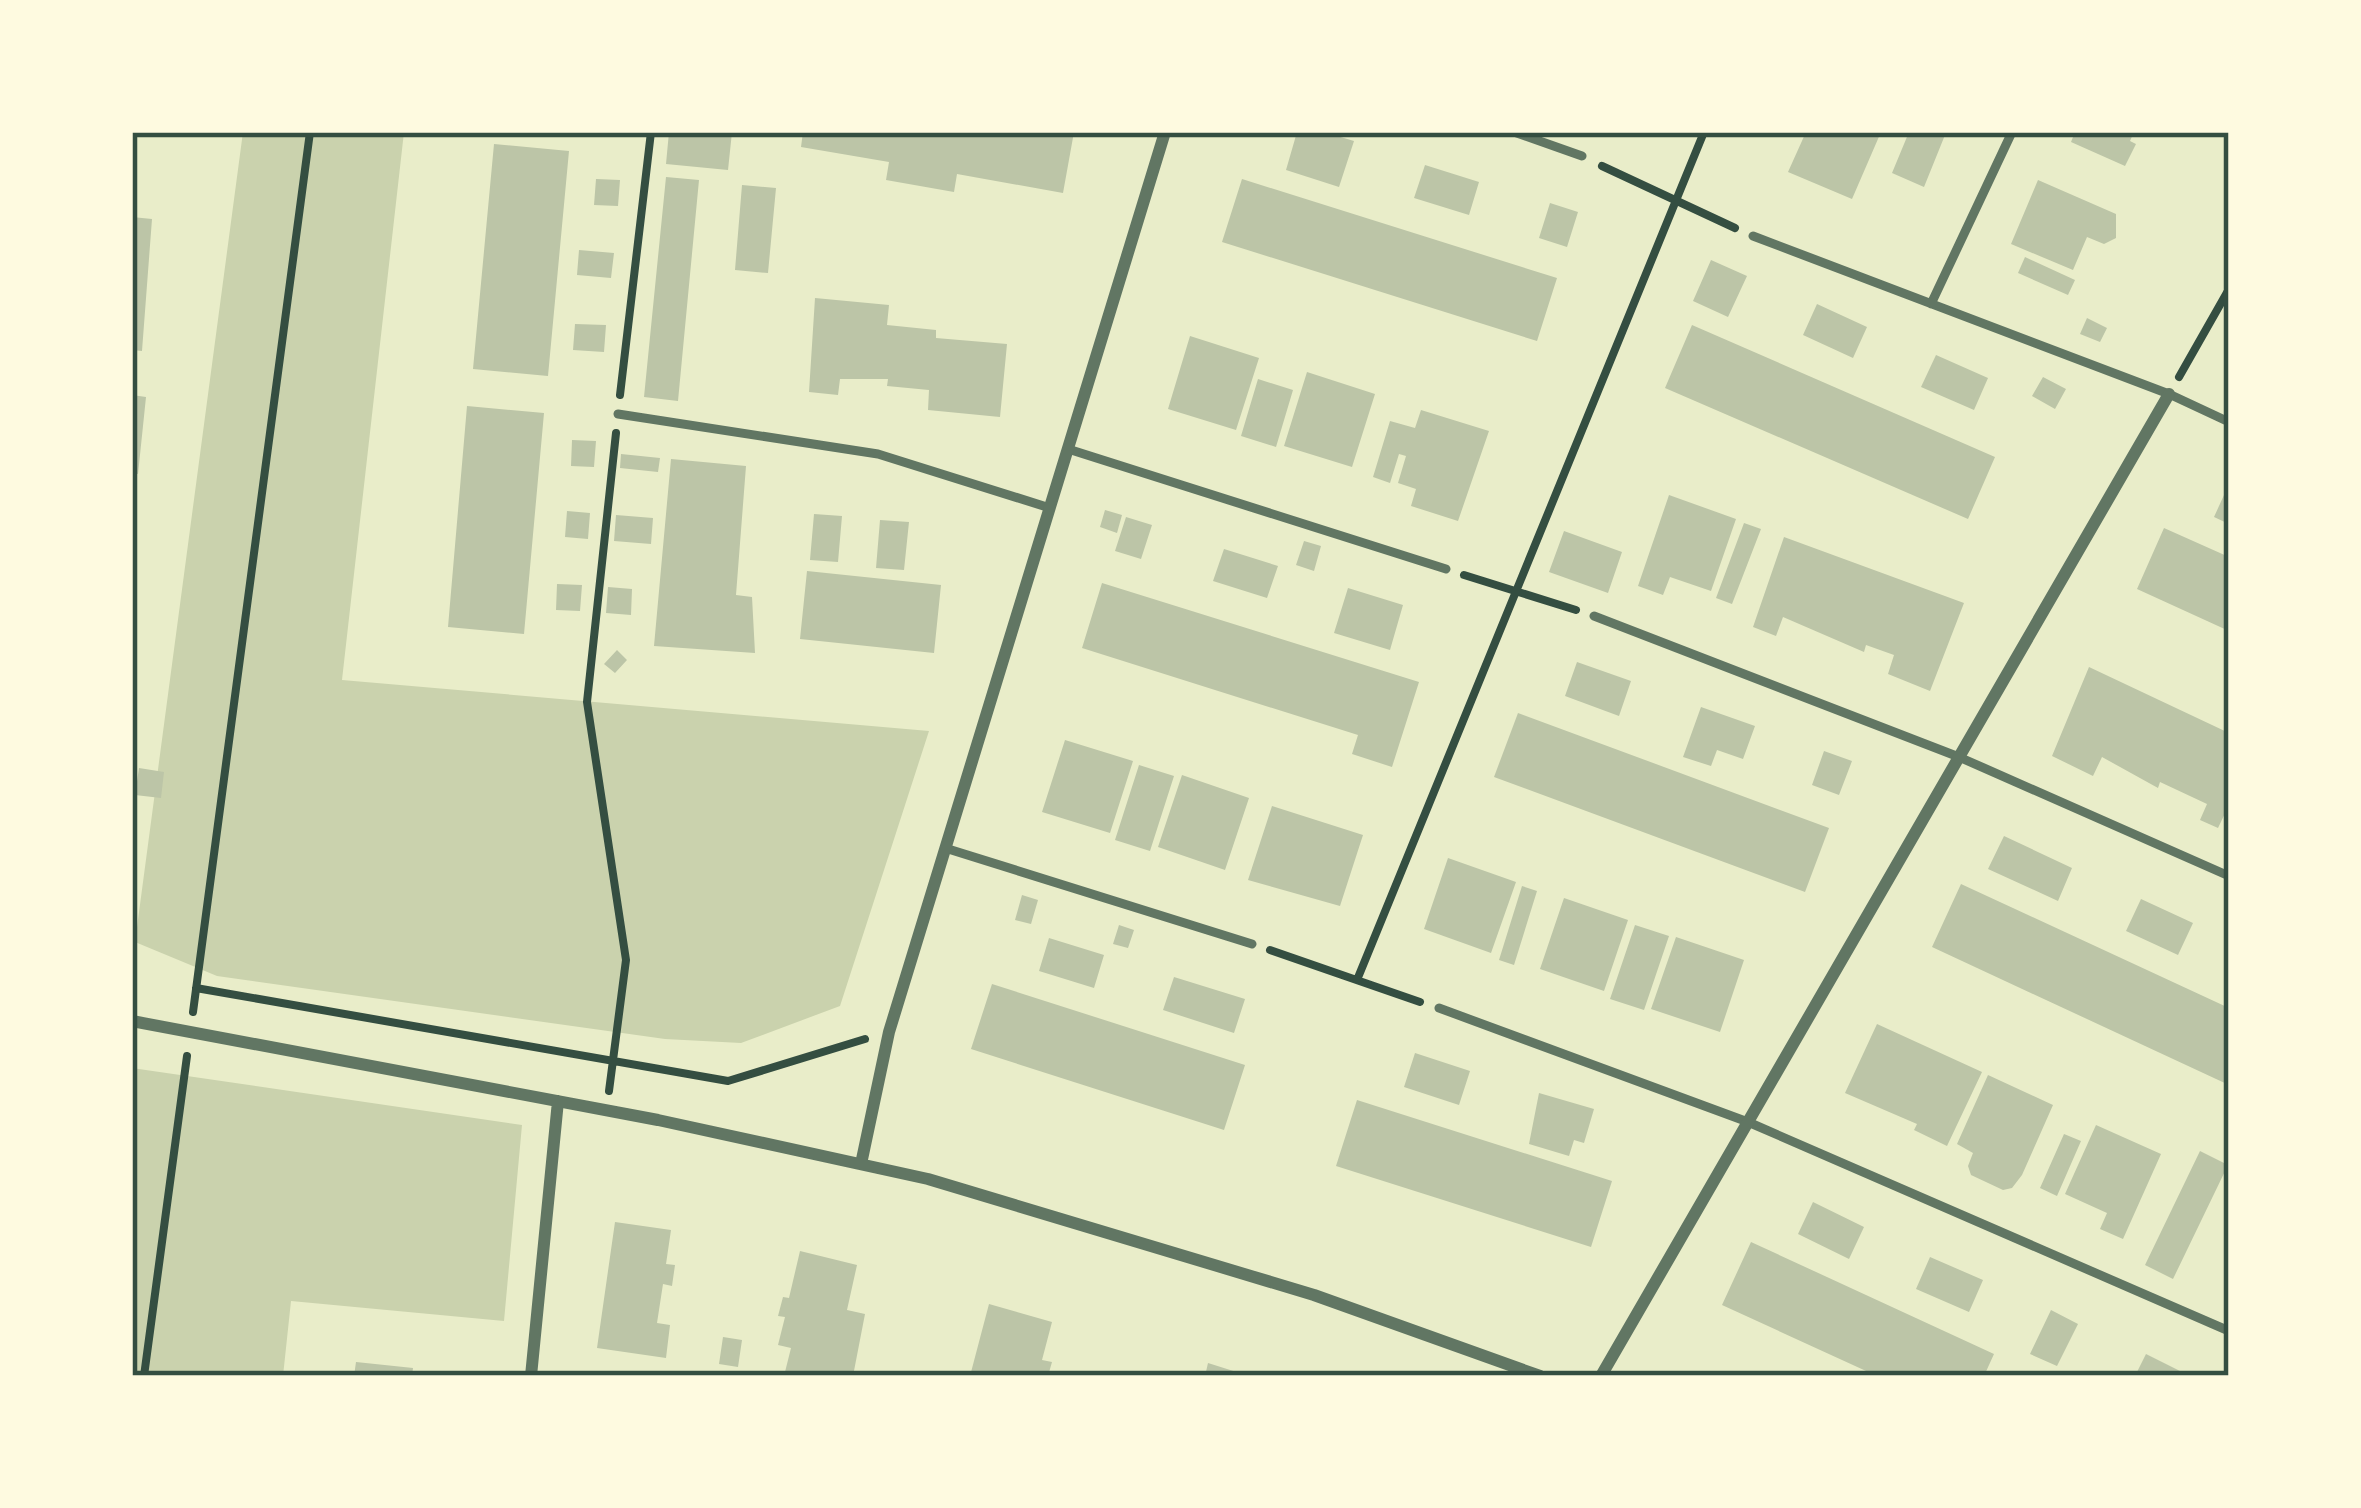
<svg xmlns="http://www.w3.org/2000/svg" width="2361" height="1508" font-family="'Work Sans',sans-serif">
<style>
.green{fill:#cad2ad}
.building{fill:#bcc5a7}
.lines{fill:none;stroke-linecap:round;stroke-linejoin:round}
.path{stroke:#344e41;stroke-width:8}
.service{stroke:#617663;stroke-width:9}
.minor{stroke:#617663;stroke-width:12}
.neatline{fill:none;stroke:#344e41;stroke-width:4.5}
</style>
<rect width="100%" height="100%" fill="#e9edc9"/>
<path class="green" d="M 243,132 L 404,132 L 342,680 L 929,731 L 840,1006 L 741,1043 L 665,1039 L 217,976 L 135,942 Z
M 132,1068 L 522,1125 L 504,1321 L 291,1301 L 283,1376 L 132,1376 Z"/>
<path class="building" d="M 669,132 L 732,132 L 728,170 L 666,164 Z
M 803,132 L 1074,132 L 1063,193 L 957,174 L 954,192 L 886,180 L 889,162 L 801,147 Z
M 1297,132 L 1324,132 L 1354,141 L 1339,187 L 1286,170 Z
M 1806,132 L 1881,132 L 1852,199 L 1788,172 Z
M 1909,132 L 1945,135 L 1924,187 L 1892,173 Z
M 2075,132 L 2134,132 L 2130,141 L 2136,144 L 2125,166 L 2071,142 Z
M 494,144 L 569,151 L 548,376 L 473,369 Z
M 1425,165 L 1479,182 L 1469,215 L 1414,198 Z
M 666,177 L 699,180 L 678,401 L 644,397 Z
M 596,179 L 620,180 L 618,206 L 594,205 Z
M 1242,179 L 1557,278 L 1537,341 L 1222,242 Z
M 2038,180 L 2116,214 L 2116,238 L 2104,244 L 2087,237 L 2073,270 L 2011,244 Z
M 742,185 L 776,188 L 768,273 L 735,270 Z
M 1550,203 L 1578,212 L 1567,247 L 1539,238 Z
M 132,217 L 152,219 L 142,351 L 132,350 Z
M 579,250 L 614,253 L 611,278 L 577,275 Z
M 2025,257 L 2075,280 L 2068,295 L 2018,273 Z
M 1711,260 L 1747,276 L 1728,317 L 1693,301 Z
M 815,298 L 889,305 L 887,325 L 936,330 L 936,338 L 1007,344 L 1000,417 L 928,410 L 929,390 L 887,386 L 888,379 L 840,379 L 838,395 L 809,392 Z
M 1817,304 L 1867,327 L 1853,358 L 1803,335 Z
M 2087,318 L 2107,328 L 2100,342 L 2080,334 Z
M 575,324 L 606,325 L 604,352 L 573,350 Z
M 1692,325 L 1995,457 L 1968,519 L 1665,388 Z
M 1190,336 L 1259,358 L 1236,430 L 1168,409 Z
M 1936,355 L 1988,378 L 1974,410 L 1921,387 Z
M 1307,372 L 1375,394 L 1352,467 L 1284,446 Z
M 2043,377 L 2066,389 L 2055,409 L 2032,396 Z
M 1258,379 L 1293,390 L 1276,447 L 1241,436 Z
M 132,395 L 146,397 L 138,474 L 132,473 Z
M 467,406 L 544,413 L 524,634 L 448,627 Z
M 1421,410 L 1489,431 L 1458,521 L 1411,506 L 1416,489 L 1398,483 L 1406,456 L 1399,454 L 1390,483 L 1373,477 L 1390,421 L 1415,428 Z
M 572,440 L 596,441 L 594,467 L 571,466 Z
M 621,454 L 660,458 L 658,472 L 620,468 Z
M 671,459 L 746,466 L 736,595 L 752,597 L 755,653 L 654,646 Z
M 2229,484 L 2229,524 L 2214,517 Z
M 1669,495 L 1736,519 L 1711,591 L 1670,577 L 1663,595 L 1638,586 Z
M 1105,510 L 1122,515 L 1117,533 L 1100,527 Z
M 567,511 L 590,513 L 588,539 L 565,537 Z
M 814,514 L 842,516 L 838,562 L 810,560 Z
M 616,515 L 653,518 L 651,544 L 614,541 Z
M 1126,517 L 1152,525 L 1141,559 L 1115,551 Z
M 880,520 L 909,522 L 904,570 L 876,568 Z
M 1744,523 L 1761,529 L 1732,604 L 1716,598 Z
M 2164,528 L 2229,557 L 2229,631 L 2137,589 Z
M 1564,531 L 1622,552 L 1608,593 L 1549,572 Z
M 1784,537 L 1964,603 L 1930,691 L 1888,674 L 1894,655 L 1866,645 L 1864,652 L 1783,617 L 1776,636 L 1753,627 Z
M 1304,541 L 1321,546 L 1314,571 L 1296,565 Z
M 1224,549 L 1278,566 L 1267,598 L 1213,581 Z
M 807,571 L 941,585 L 934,653 L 800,639 Z
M 1102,583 L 1419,682 L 1392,767 L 1352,754 L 1358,735 L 1082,648 Z
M 557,584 L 582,585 L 580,611 L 556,610 Z
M 608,587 L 632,589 L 631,615 L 606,613 Z
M 1348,588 L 1403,605 L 1390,650 L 1334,633 Z
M 617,650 L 627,660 L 615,673 L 604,664 Z
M 1577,662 L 1631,681 L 1619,716 L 1565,696 Z
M 2089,667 L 2229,733 L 2229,805 L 2218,828 L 2200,820 L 2207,804 L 2160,782 L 2158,788 L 2102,757 L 2093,776 L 2052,756 Z
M 1701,707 L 1755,726 L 1743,759 L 1717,750 L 1711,766 L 1683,757 Z
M 1518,713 L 1829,828 L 1805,892 L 1494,777 Z
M 1065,740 L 1133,761 L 1110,833 L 1042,812 Z
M 1824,751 L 1852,761 L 1839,795 L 1812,785 Z
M 1139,765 L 1174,776 L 1150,851 L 1115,840 Z
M 139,768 L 164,772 L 161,798 L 135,795 Z
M 1182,775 L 1249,798 L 1225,870 L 1158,847 Z
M 1272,806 L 1363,835 L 1340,906 L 1248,880 Z
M 2004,836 L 2072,868 L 2058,901 L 1988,869 Z
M 1448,858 L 1516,882 L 1491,953 L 1424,929 Z
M 1961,884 L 2229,1008 L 2229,1085 L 1932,947 Z
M 1522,886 L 1537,891 L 1514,965 L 1499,960 Z
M 1022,895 L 1038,900 L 1031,924 L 1015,920 Z
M 1564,898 L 1628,920 L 1604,991 L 1540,969 Z
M 2141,899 L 2193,923 L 2178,955 L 2126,931 Z
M 1119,925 L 1134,930 L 1128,948 L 1113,944 Z
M 1635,925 L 1669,936 L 1644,1010 L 1610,999 Z
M 1676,937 L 1744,960 L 1720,1032 L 1651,1009 Z
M 1049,938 L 1104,955 L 1094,988 L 1039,971 Z
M 1174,977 L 1245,999 L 1234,1033 L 1163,1010 Z
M 992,984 L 1245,1065 L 1224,1130 L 971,1049 Z
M 1877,1024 L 1982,1072 L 1947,1146 L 1914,1130 L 1917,1124 L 1845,1093 Z
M 1415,1053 L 1470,1071 L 1459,1105 L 1404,1087 Z
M 1988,1075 L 2053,1105 L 2022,1175 L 2012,1188 L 2003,1190 L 1971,1175 L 1968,1166 L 1973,1153 L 1957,1144 Z
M 1539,1093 L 1594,1109 L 1584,1143 L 1574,1140 L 1569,1156 L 1529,1144 Z
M 1357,1100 L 1612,1181 L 1591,1247 L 1336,1166 Z
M 2096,1125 L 2161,1154 L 2123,1239 L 2100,1229 L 2107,1213 L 2065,1194 Z
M 2064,1134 L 2081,1141 L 2057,1196 L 2040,1188 Z
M 2200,1151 L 2228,1165 L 2173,1279 L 2145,1265 Z
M 1813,1202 L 1864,1227 L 1849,1259 L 1798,1234 Z
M 615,1222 L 671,1230 L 666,1264 L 675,1265 L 672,1286 L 663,1284 L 657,1323 L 670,1325 L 666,1358 L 597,1348 Z
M 1751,1242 L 1994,1354 L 1984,1376 L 1877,1376 L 1722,1305 Z
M 800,1251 L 857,1265 L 847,1310 L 865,1314 L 853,1376 L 784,1376 L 791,1348 L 778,1345 L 785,1317 L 778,1316 L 783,1297 L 789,1298 Z
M 1930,1257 L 1983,1280 L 1969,1312 L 1916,1289 Z
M 989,1304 L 1052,1322 L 1042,1360 L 1052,1362 L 1048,1376 L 970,1376 Z
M 2051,1310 L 2078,1324 L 2057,1366 L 2030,1354 Z
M 723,1337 L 742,1340 L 738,1367 L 719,1364 Z
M 2146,1354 L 2190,1376 L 2135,1376 Z
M 356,1362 L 413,1368 L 412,1376 L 354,1376 Z
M 1208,1363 L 1246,1375 L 1246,1376 L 1205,1376 Z"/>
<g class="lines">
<path class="path" d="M 1602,166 L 1735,228
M 2179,377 L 2229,289
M 620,395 L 651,132
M 1464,575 L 1576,610
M 1270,950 L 1420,1002
M 1357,980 L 1704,132
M 196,988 L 728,1081 L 865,1039
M 193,1012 L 310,132
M 609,1091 L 626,960 L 587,702 L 616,433
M 144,1376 L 187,1056"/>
<path class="service" d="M 1514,132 L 1582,156
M 1753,236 L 2169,394 L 2229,422
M 1931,304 L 2012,132
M 618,414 L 878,454 L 1050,508
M 1068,449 L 1446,569
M 1594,616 L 1959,757 L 2229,876
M 945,848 L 1252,944
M 1439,1008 L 1748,1122 L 2229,1331"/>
<path class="minor" d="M 132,1021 L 658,1120 L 928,1179 L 1314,1295 L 1540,1376
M 861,1164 L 889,1032 L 1165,132
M 531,1376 L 558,1101
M 1601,1376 L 2169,394"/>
</g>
<rect width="2361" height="1508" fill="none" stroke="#fefae0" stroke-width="270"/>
<rect x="135" y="135" width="2091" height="1238" class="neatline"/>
</svg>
